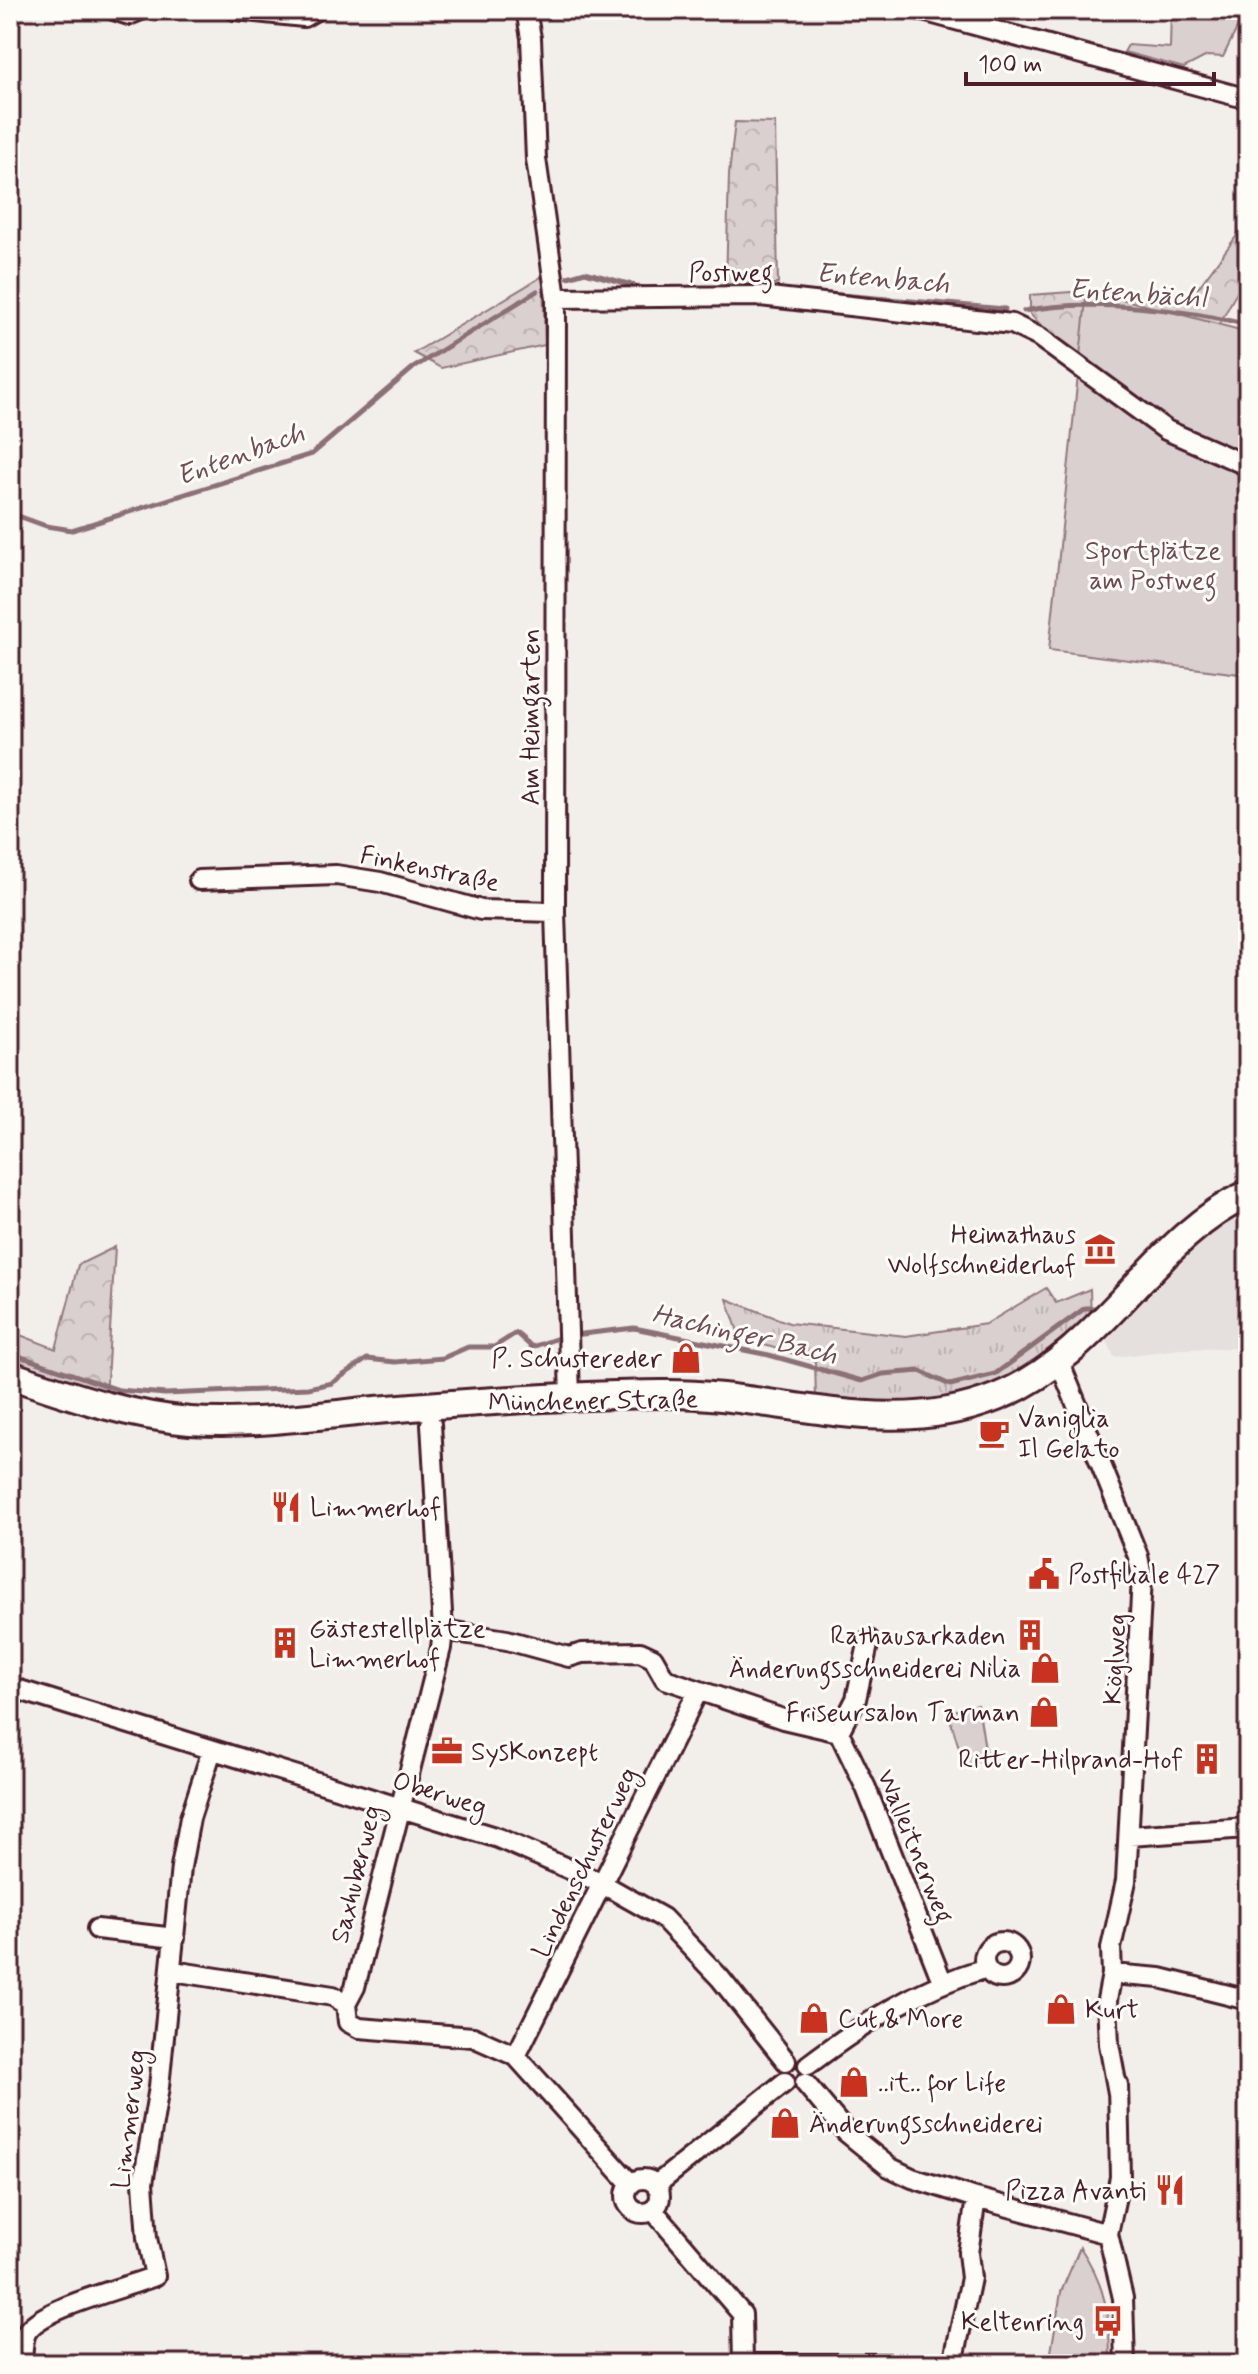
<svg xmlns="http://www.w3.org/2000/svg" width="1258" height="2374" font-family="Mynerve,sans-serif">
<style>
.built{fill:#e5dfdd}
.grass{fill:url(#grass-tufts);stroke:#92787d;stroke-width:2}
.forest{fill:url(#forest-crowns);stroke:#92787d;stroke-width:2}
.park{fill:#d9d0cf;stroke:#92787d;stroke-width:2}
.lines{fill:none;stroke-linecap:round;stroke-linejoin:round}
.stream{stroke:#8b6f75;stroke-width:5}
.street-casing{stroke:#4a1f2b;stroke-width:24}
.secondary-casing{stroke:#4a1f2b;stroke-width:32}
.street{stroke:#fdfcf7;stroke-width:18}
.secondary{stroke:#fdfcf7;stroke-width:26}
.labels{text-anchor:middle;stroke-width:6;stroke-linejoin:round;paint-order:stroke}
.street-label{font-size:26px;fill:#4a1f2b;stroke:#fdfcf7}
.park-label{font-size:26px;fill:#6e4b54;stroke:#fdfcf7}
.poi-label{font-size:26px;fill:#4a1f2b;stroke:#fdfcf7;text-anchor:start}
.water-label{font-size:28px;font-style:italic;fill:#704e56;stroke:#fdfcf7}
</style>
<defs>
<pattern id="grass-tufts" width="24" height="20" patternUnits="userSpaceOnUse" patternTransform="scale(2)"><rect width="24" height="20" fill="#d9d0cf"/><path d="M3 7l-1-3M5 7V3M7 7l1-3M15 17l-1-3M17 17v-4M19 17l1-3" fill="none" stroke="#bcb2b2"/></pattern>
<pattern id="forest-crowns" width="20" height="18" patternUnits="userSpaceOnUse" patternTransform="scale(2)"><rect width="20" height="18" fill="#d9d0cf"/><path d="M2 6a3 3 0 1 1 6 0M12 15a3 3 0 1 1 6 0" fill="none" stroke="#bcb2b2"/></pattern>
</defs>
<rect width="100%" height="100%" fill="#f2efeb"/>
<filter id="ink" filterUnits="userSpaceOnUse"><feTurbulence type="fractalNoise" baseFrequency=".0125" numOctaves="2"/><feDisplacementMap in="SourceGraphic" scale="16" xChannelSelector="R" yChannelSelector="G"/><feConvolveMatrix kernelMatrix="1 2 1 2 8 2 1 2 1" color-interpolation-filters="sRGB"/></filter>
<g filter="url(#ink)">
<path class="built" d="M 1248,1209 L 1248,1348 L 1181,1349 L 1114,1357 L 1107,1340 L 1206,1237 Z"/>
<path class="grass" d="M 1046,1288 L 1056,1303 L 1090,1289 L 1091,1320 L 1061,1348 L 991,1393 L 871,1408 L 816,1401 L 815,1360 L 740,1338 L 727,1299 L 789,1323 L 906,1336 L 986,1324 Z"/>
<path class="forest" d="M 735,122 L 775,123 L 778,284 L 726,284 L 729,174 Z
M 1248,226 L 1248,271 L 1216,331 L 1101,359 L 1071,356 L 1030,314 L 1030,295 L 1071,292 L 1165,302 L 1198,288 L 1241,230 Z
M 543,276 L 545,345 L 441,368 L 414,353 Z
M 115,1247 L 106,1398 L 10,1365 L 10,1331 L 56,1349 L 78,1265 Z"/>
<path class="park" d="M 1171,10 L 1246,10 L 1223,57 L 1207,56 L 1184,68 L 1124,52 L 1128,45 L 1170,48 Z
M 1087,290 L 1248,332 L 1248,675 L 1049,650 Z
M 978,1705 L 987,1761 L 964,1764 L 948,1712 Z
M 1080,2247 C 1107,2288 1110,2316 1110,2364 L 1049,2364 L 1061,2292 Z"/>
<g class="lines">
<path class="stream" d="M 568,277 L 585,272 L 646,289
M 747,287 L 1005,309
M 1024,311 C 1087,298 1186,309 1248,325
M 10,513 L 46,526 L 72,530 L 312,454 L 413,368 L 537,291
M 574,1335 L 634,1328 L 769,1355 L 862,1381 L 883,1374 L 920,1371 L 950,1385 L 995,1374 L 1085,1308 L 1101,1308
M 10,1353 L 119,1390 L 165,1394 L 308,1388 L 332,1383 L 367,1359 L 395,1362 L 443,1358 L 468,1347 L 494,1347 L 516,1333 L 532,1347 L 564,1336"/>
<defs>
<path id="street" d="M 114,10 L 129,15 L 141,10
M 235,10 L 304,17 L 316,10
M 526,10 L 531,38 L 536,159 L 556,298 L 555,912 L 570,1397
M 919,10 L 1248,99
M 556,298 L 760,296 L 1012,324 L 1039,337 L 1166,430 L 1248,466
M 199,880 L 336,875 L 380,882 L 481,910 L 555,912
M 1059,1361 L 1138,1556 L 1142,1577 L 1126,1881 L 1111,1948 L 1112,1974 L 1107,2000 L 1109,2044 L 1118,2093
M 443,1630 L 507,1640 L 569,1657 L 582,1653 L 640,1652 L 653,1658 L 665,1679 L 783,1719 L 839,1732 L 866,1788 L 942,1981
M 10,1687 L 498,1838 L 601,1883 L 663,1918 L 720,1978 L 786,2061
M 839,1732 L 856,1699 L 869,1640
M 1129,1836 L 1248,1828
M 97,1929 L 175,1938
M984 1960a18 18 0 1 1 36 0a18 18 0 1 1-36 0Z
M 173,1971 L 333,1996 L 346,2004 L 348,2022 L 359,2028 L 473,2037 L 516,2056 L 631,2184
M 1112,1974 L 1160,1978 L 1248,2000
M 346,2004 L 355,1987 L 441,1648 L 443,1630 L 431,1424
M 516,2056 L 698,1691
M 808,2065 C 864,2023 918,1988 986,1968
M 805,2083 L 846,2132 L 889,2167 L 912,2178 L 976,2198 L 1108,2234
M 1118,2084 L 1120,2177 L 1108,2234 L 1123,2298 L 1125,2364
M626 2196a17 17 0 1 1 34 0a17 17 0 1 1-34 0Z
M 656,2185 L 785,2082
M 653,2210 L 742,2314 L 743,2364
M 22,2364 C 23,2355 22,2342 26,2333 C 39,2308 126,2288 155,2276 L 147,2238 L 143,2183 L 159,2087 L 181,1867 L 190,1818 L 212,1750
M 749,2364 L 888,2364
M 953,2364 L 971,2278 L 968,2253 L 976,2198"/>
<path id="secondary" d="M 10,1375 C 69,1395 128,1416 190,1421 C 251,1425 315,1416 376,1410 C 471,1402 566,1395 662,1394 C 775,1392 886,1442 997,1397 C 1105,1353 1151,1238 1248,1194"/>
</defs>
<use href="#street" class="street-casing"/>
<use href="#secondary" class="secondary-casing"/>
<use href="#street" class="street"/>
<use href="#secondary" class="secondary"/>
</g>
</g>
<defs>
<symbol id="museum-bare" viewBox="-9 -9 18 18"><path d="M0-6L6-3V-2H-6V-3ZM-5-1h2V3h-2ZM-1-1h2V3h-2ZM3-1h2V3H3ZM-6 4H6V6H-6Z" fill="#c8321e" stroke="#fdfcf7" stroke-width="2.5" paint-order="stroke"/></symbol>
<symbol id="shop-bare" viewBox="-9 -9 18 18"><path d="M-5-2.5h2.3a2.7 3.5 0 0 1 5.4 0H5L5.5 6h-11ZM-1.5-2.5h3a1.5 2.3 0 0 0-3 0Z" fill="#c8321e" stroke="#fdfcf7" stroke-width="2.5" paint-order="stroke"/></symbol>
<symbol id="cafe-bare" viewBox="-9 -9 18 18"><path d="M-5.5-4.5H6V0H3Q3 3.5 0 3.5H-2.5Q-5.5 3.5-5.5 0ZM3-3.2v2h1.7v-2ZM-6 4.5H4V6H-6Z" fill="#c8321e" stroke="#fdfcf7" stroke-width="2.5" paint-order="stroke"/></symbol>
<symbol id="restaurant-bare" viewBox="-9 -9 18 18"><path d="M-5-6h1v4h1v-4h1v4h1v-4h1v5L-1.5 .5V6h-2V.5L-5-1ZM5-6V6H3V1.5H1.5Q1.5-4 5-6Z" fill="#c8321e" stroke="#fdfcf7" stroke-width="2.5" paint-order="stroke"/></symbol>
<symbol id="civic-bare" viewBox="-9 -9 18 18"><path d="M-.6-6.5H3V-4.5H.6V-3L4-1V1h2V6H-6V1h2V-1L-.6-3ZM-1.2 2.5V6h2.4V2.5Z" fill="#c8321e" stroke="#fdfcf7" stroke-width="2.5" paint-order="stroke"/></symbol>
<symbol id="building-bare" viewBox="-9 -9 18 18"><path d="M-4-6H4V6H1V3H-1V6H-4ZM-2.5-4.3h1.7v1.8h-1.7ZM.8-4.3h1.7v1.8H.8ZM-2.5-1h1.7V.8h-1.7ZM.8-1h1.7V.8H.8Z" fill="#c8321e" stroke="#fdfcf7" stroke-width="2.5" paint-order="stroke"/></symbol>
<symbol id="office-bare" viewBox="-9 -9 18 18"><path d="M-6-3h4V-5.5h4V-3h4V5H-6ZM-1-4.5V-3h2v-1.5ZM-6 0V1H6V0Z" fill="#c8321e" stroke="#fdfcf7" stroke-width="2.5" paint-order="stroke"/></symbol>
<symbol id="bus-bare" viewBox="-9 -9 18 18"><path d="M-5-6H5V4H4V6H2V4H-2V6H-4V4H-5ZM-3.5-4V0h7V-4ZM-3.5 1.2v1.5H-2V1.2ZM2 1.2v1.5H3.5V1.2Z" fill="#c8321e" stroke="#fdfcf7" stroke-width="2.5" paint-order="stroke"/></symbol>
</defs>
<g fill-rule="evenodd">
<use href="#museum-bare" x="1078" y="1227" width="44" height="44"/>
<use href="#shop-bare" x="664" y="1336" width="44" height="44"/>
<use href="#cafe-bare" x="972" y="1411" width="44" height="44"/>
<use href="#restaurant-bare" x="264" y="1485" width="44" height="44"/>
<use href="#civic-bare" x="1022" y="1552" width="44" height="44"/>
<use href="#building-bare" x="1008" y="1613" width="44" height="44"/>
<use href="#building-bare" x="263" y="1621" width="44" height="44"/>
<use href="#shop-bare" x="1023" y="1646" width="44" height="44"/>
<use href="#shop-bare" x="1022" y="1690" width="44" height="44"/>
<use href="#office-bare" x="425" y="1729" width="44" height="44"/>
<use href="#building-bare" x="1185" y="1737" width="44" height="44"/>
<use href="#shop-bare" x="1039" y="1987" width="44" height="44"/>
<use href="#shop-bare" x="792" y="1996" width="44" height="44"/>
<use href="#shop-bare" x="832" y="2060" width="44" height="44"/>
<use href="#shop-bare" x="763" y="2101" width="44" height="44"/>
<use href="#restaurant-bare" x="1148" y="2168" width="44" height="44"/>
<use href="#bus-bare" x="1086" y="2299" width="44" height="44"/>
</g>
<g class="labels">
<g class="street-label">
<text x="731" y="281">Postweg</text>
<text transform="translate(530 717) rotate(-90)" y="9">Am Heimgarten</text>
<text transform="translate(430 868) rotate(12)" y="9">Finkenstraße</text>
<text transform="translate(593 1400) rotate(-1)" y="9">Münchener Straße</text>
<text transform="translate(1114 1659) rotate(-87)" y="9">Köglweg</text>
<text transform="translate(440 1793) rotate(17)" y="9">Oberweg</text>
<text transform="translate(916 1846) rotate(68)" y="9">Walleitnerweg</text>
<text transform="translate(584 1862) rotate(-64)" y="9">Lindenschusterweg</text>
<text transform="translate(355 1874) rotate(-76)" y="9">Saxhuberweg</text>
<text transform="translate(128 2119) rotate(-83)" y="9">Limmerweg</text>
</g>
<g class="park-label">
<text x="1153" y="559">Sportplätze<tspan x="1153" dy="30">am Postweg</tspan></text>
</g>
<g class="poi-label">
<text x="1076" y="1243" text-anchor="end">Heimathaus<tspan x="1076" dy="30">Wolfschneiderhof</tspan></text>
<text x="662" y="1367" text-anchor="end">P. Schustereder</text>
<text x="1018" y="1427">Vaniglia<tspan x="1018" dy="30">Il Gelato</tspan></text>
<text x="310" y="1516">Limmerhof</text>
<text x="1068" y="1583">Postfiliale 427</text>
<text x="309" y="1637">Gästestellplätze<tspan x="309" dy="30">Limmerhof</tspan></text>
<text x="1006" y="1644" text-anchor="end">Rathausarkaden</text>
<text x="1021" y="1677" text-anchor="end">Änderungsschneiderei Nilia</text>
<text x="1020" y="1721" text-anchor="end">Friseursalon Tarman</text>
<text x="471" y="1760">SysKonzept</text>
<text x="1183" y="1768" text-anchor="end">Ritter-Hilprand-Hof</text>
<text x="1085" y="2018">Kurt</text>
<text x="838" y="2027">Cut &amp; More</text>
<text x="878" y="2091">..it.. for Life</text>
<text x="809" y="2132">Änderungsschneiderei</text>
<text x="1146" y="2199" text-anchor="end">Pizza Avanti</text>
<text x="1084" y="2330" text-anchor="end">Keltenring</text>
</g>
<g class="water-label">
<text transform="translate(883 277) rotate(5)" y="10">Entenbach</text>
<text transform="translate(1138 292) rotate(4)" y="10">Entenbächl</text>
<text transform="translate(240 453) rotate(-20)" y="10">Entenbach</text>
<text transform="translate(745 1333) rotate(13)" y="10">Hachinger Bach</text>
</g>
</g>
<rect width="1258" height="2374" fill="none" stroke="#fdfcf7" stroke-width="40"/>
<rect x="20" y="20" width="1218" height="2334" fill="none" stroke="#4a1f2b" stroke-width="3" filter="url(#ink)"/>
<path d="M966 72v12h248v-12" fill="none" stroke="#4a1f2b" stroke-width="4"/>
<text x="978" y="72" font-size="24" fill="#4a1f2b" stroke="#fdfcf7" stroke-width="6" paint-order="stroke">100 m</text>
</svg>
